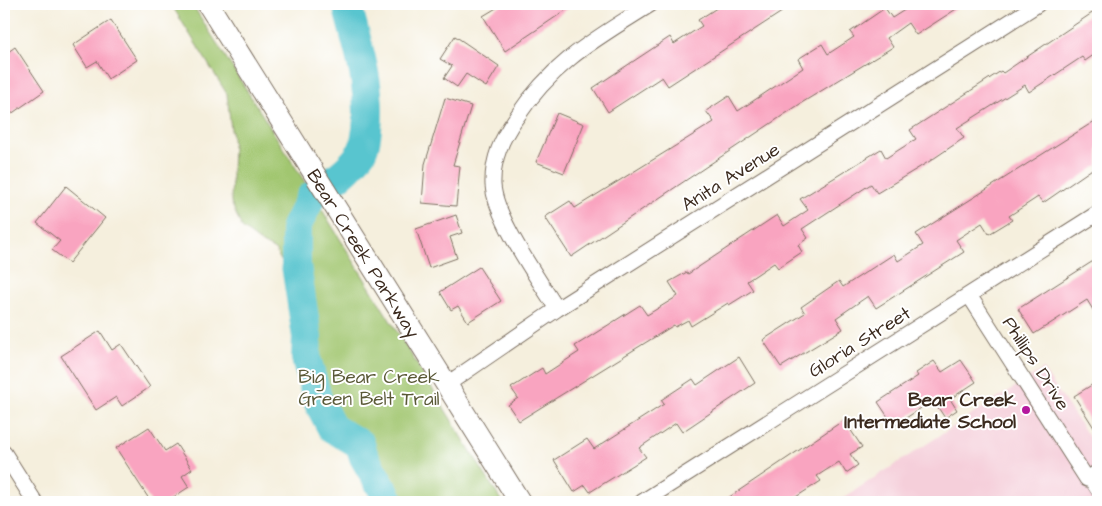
<svg xmlns="http://www.w3.org/2000/svg" width="1102" height="506" font-family="'Architects Daughter',sans-serif">
<style>
.built{fill:#f5cfda}
.green{fill:#a1c670;stroke:#6e7847}
.lines{fill:none;stroke-linecap:round;stroke-linejoin:round}
.river{stroke:#58c5cf;stroke-width:30}
.building{fill:#f9a4c0}
.lane-casing{stroke:#7c6f61;stroke-width:9}
.street-casing{stroke:#7c6f61;stroke-width:17}
.secondary-casing{stroke:#7c6f61;stroke-width:23}
.lane{stroke:#fff;stroke-width:8}
.street{stroke:#fff;stroke-width:15}
.secondary{stroke:#fff;stroke-width:21}
.poi-dot{fill:#b5179e;stroke:#fff;stroke-width:2}
.labels{text-anchor:middle;stroke-width:4;stroke-linejoin:round;paint-order:stroke}
.street-label{font-size:19px;fill:#3b2a1e;stroke:#fff}
.park-label{font-size:19px;fill:#5a5937;stroke:#fff}
.poi-label{font-size:19px;font-weight:bold;fill:#3b2a1e;stroke:#fff;text-anchor:end}
</style>
<rect width="100%" height="100%" fill="#fff"/>
<filter id="ink" filterUnits="userSpaceOnUse"><feTurbulence type="fractalNoise" baseFrequency=".02" numOctaves="2"/><feDisplacementMap in="SourceGraphic" scale="10" xChannelSelector="R" yChannelSelector="G"/><feConvolveMatrix kernelMatrix="1 2 1 2 8 2 1 2 1" color-interpolation-filters="sRGB"/></filter>
<filter id="wash" filterUnits="userSpaceOnUse"><feTurbulence type="fractalNoise" baseFrequency=".0096" numOctaves="4" result="noise"/><feDisplacementMap in="SourceGraphic" scale="20" xChannelSelector="R" yChannelSelector="G"/><feGaussianBlur stdDeviation="1.12" result="paint"/><feColorMatrix in="noise" values="0 0 0 0 0 0 0 0 0 0 0 0 0 0 0 0 0 1.4 0 .05"/><feComposite in="paint" operator="in"/></filter>
<g filter="url(#wash)">
<rect width="100%" height="100%" fill="#f5efdd"/>
<path class="built" d="M 1043,369 L 1098,450 L 1098,502 L 837,502 Z"/>
<path class="green" d="M 171,4 L 192,4 L 308,187 L 502,502 L 390,502 L 364,457 L 360,444 L 332,428 L 318,401 L 312,379 L 295,285 L 275,250 L 262,243 L 242,228 L 231,202 L 233,147 L 227,94 Z"/>
<g class="lines">
<path class="river" d="M 347,4 C 357,46 372,85 367,129 C 366,136 365,148 360,154 C 348,172 328,184 311,197 L 296,227 L 296,265 L 307,337 L 306,358 L 318,401 L 332,428 L 360,444 L 364,457 L 390,502"/>
</g>
<g id="blocks">
<path class="building" d="M 503,4 L 575,4 L 505,51 L 483,16 Z
M 723,4 L 794,4 L 668,86 L 662,77 L 608,112 L 593,88 L 670,37 L 674,44 L 702,26 L 698,20 Z
M 914,4 L 964,4 L 916,35 L 908,23 L 887,38 L 893,47 L 803,102 L 571,257 L 545,217 L 570,201 L 575,208 L 714,122 L 706,111 L 729,96 L 738,111 L 803,68 L 798,59 L 822,44 L 828,54 L 854,37 L 850,32 L 885,8 L 892,18 Z
M 1098,9 L 1098,52 L 1085,61 L 1082,57 L 1029,92 L 1025,85 L 957,128 L 964,138 L 930,161 L 877,193 L 871,184 L 802,229 L 808,238 L 798,245 L 802,252 L 778,268 L 774,263 L 747,281 L 753,290 L 729,305 L 728,303 L 691,326 L 688,320 L 675,327 L 674,325 L 519,421 L 508,405 L 518,398 L 511,388 L 542,368 L 545,374 L 579,352 L 575,346 L 640,305 L 647,315 L 678,296 L 669,282 L 687,272 L 688,274 L 777,215 L 784,226 L 808,210 L 800,199 L 881,149 L 886,158 L 916,139 L 910,130 L 1001,71 L 1003,73 Z
M 111,20 L 137,60 L 108,79 L 97,61 L 87,67 L 73,45 Z
M 455,36 L 499,66 L 486,87 L 466,74 L 457,87 L 444,78 L 452,66 L 440,59 Z
M 15,47 L 44,91 L 4,119 L 4,55 Z
M 445,98 L 471,106 L 453,165 L 460,166 L 456,206 L 422,203 L 425,164 Z
M 557,113 L 584,124 L 564,173 L 536,162 Z
M 1098,119 L 1098,165 L 1043,203 L 1038,197 L 1009,216 L 1012,220 L 989,234 L 982,223 L 956,240 L 964,252 L 876,308 L 868,296 L 836,318 L 843,329 L 781,367 L 763,340 L 805,313 L 801,307 L 839,281 L 843,287 L 894,254 L 898,261 L 923,245 L 916,234 Z
M 66,186 L 105,218 L 69,263 L 52,250 L 60,241 L 37,223 Z
M 456,215 L 462,233 L 450,237 L 457,258 L 429,268 L 416,229 Z
M 1098,258 L 1098,318 L 1087,300 L 1034,334 L 1018,309 Z
M 479,267 L 501,301 L 468,322 L 458,306 L 451,310 L 440,292 Z
M 100,331 L 112,350 L 121,344 L 150,387 L 122,406 L 116,397 L 96,410 L 61,356 Z
M 739,357 L 755,383 L 682,432 L 676,423 L 639,448 L 646,457 L 590,492 L 585,485 L 574,492 L 554,460 L 587,439 L 594,449 L 664,404 L 661,400 L 693,379 L 697,385 Z
M 961,360 L 976,382 L 950,399 L 957,410 L 945,418 L 933,400 L 894,426 L 878,402 L 918,376 L 916,373 L 934,361 L 942,372 Z
M 1098,381 L 1098,434 L 1074,396 Z
M 844,420 L 862,447 L 850,454 L 858,465 L 846,473 L 839,462 L 817,476 L 821,481 L 788,502 L 722,502 Z
M 149,427 L 165,451 L 176,444 L 192,469 L 182,476 L 189,487 L 166,502 L 151,502 L 116,448 Z"/>
</g>
</g>
<g filter="url(#ink)">
<use href="#blocks" fill-opacity="0" stroke="#7c6f61" stroke-width="1"/>
<g class="lines">
<defs>
<path id="lane" d="M 1087,479 L 1098,496"/>
<path id="street" d="M 969,295 L 1087,479 L 1098,472
M 557,309 C 539,280 495,218 493,185 C 492,159 502,138 516,118 C 554,61 594,40 651,4
M 446,385 L 557,309 L 1038,4
M 4,453 L 35,502
M 642,502 L 1098,213"/>
<path id="secondary" d="M 208,4 L 520,502"/>
</defs>
<use href="#lane" class="lane-casing"/>
<use href="#street" class="street-casing"/>
<use href="#secondary" class="secondary-casing"/>
<use href="#lane" class="lane"/>
<use href="#street" class="street"/>
<use href="#secondary" class="secondary"/>
</g>
</g>
<circle class="poi-dot" cx="1026" cy="410" r="5"/>
<g class="labels">
<g class="street-label">
<text transform="translate(730 176) rotate(-32)" y="7">Anita Avenue</text>
<text transform="translate(364 253) rotate(58)" y="7">Bear Creek Parkway</text>
<text transform="translate(859 341) rotate(-32)" y="7">Gloria Street</text>
<text transform="translate(1037 363) rotate(57)" y="7">Phillips Drive</text>
</g>
<g class="park-label">
<text x="369" y="383">Big Bear Creek<tspan x="369" dy="22">Green Belt Trail</tspan></text>
</g>
<g class="poi-label">
<text x="1016" y="406">Bear Creek<tspan x="1016" dy="22">Intermediate School</tspan></text>
</g>
</g>
<rect width="1102" height="506" fill="none" stroke="#fff" stroke-width="20"/>
</svg>
